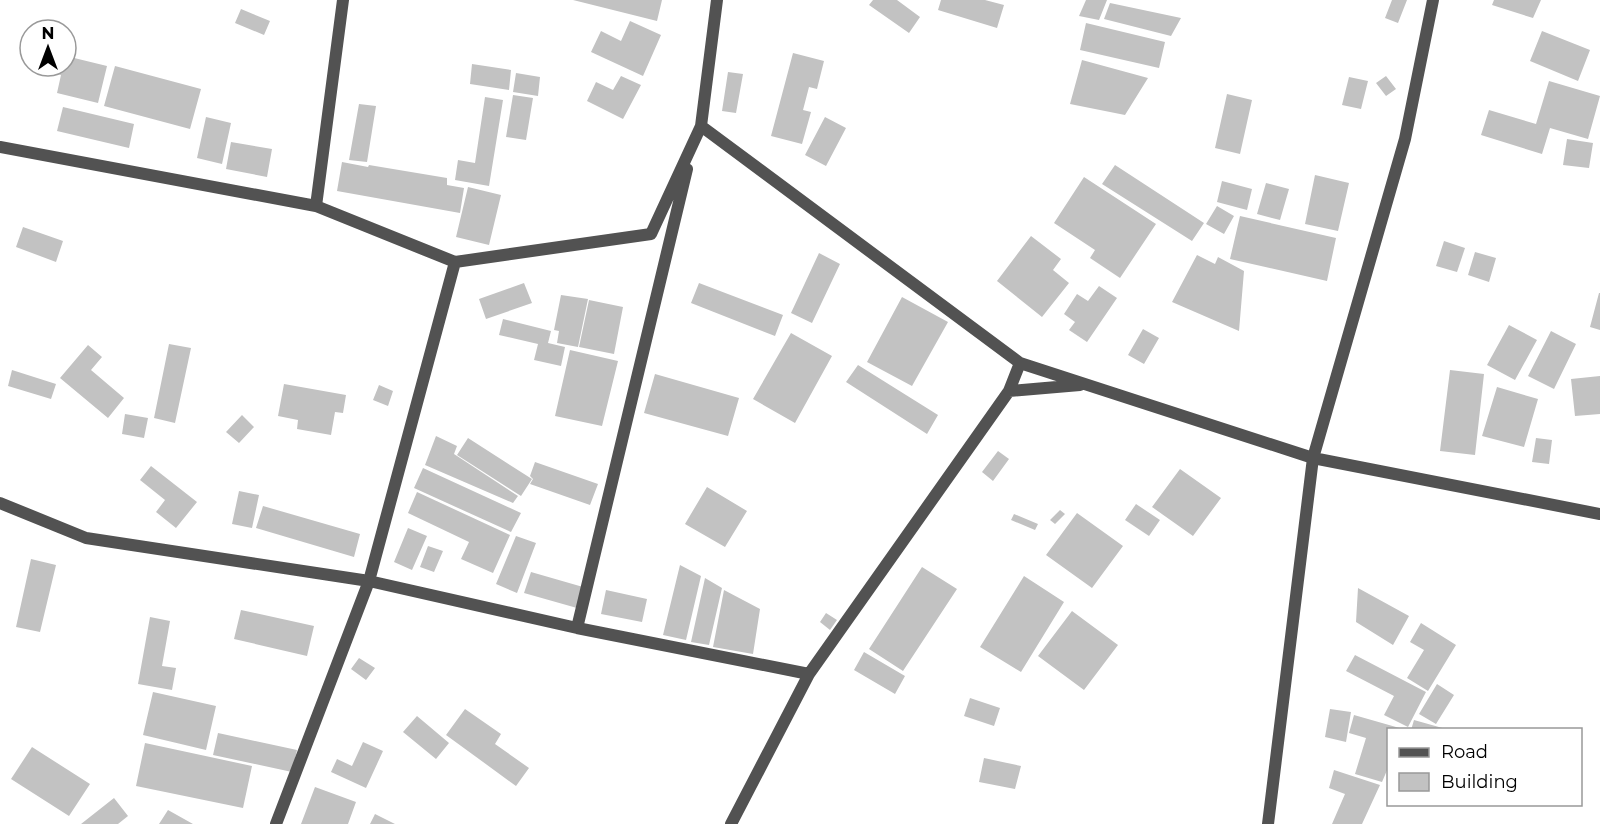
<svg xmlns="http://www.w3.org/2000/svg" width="1600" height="824" font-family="Montserrat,sans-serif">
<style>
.building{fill:#c2c2c2}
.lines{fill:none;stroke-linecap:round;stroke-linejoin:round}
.minor{stroke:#525252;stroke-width:12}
</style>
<rect width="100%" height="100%" fill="#fff"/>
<path class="building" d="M 573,0 L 662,0 L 657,21 Z
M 873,0 L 897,0 L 920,17 L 909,33 L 869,5 Z
M 941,0 L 985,0 L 1004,5 L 997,28 L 938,10 Z
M 1086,0 L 1107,0 L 1099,20 L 1079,16 Z
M 1392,0 L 1407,0 L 1398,23 L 1385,18 Z
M 1494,0 L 1541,0 L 1533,18 L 1492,5 Z
M 1110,3 L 1181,18 L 1171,36 L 1104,19 Z
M 241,9 L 270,21 L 264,35 L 235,23 Z
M 630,21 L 661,35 L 643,76 L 591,52 L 601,31 L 621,41 Z
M 1086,23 L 1165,42 L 1159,68 L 1080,50 Z
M 1542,31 L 1590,50 L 1578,81 L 1530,61 Z
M 793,53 L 824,61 L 817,89 L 809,87 L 803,110 L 811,112 L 802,144 L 771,136 Z
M 66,56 L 107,66 L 98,103 L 57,93 L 61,75 L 38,70 L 39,66 L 66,66 Z
M 1082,60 L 1148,78 L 1125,115 L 1070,104 Z
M 472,64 L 511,70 L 509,90 L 470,84 Z
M 115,66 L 201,89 L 190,129 L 104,106 Z
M 728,72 L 743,74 L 736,113 L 722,111 Z
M 516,73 L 540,77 L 538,96 L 513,92 Z
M 621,76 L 641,85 L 623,119 L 587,101 L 596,82 L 613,90 Z
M 1386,76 L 1396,89 L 1386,96 L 1376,83 Z
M 1349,77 L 1368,81 L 1361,109 L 1342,105 Z
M 1549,81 L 1600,96 L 1588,139 L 1550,128 L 1542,154 L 1481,135 L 1489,110 L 1536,124 Z
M 1227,94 L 1252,100 L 1240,154 L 1215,148 Z
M 513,95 L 533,98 L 526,140 L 506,137 Z
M 485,97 L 503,100 L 489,186 L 455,180 L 458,160 L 475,163 Z
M 359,104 L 376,106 L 367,162 L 349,160 Z
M 63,107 L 134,124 L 129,148 L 57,131 Z
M 206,117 L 231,123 L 222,164 L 197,158 Z
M 825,117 L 846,128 L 826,166 L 805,155 Z
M 1567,139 L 1593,143 L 1589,168 L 1563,165 Z
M 231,142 L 272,149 L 267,177 L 226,169 Z
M 342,162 L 368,167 L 369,165 L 447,178 L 447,185 L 464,188 L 460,213 L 337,191 Z
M 1115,165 L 1204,223 L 1192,241 L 1102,184 Z
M 1315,175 L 1349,183 L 1338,231 L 1305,224 Z
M 1084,177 L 1156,224 L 1120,278 L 1090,258 L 1095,250 L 1054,223 Z
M 1222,181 L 1252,189 L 1247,210 L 1217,202 Z
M 1266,183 L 1289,189 L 1280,220 L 1257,214 Z
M 468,187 L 501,195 L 489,245 L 456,237 Z
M 1217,206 L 1234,216 L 1224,234 L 1206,224 Z
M 1240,216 L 1336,238 L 1327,281 L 1230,259 Z
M 23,227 L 63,241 L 56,262 L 16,247 Z
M 1031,236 L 1061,259 L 1053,270 L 1069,283 L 1042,317 L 997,281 Z
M 1444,241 L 1465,248 L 1457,272 L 1436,266 Z
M 1475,252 L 1496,258 L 1489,282 L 1468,275 Z
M 819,253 L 840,264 L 812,323 L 791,313 Z
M 1197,255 L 1215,264 L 1218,257 L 1244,271 L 1239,331 L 1172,302 Z
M 524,283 L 532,303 L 486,319 L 479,299 Z
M 699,283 L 783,315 L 775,336 L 691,303 Z
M 1099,286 L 1117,298 L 1087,342 L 1069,330 L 1075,322 L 1064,314 L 1077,294 L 1088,301 Z
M 1599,293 L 1600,293 L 1600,330 L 1590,327 Z
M 561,295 L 588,299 L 578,347 L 557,343 L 559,331 L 554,330 Z
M 902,297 L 948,322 L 912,386 L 867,362 Z
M 589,300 L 623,307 L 614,354 L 579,347 Z
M 503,319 L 551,331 L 548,343 L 565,347 L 561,366 L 534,360 L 538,344 L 499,335 Z
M 1509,325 L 1537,340 L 1515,380 L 1487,365 Z
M 1143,329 L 1159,338 L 1144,364 L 1128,355 Z
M 1551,331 L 1576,344 L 1554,389 L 1528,376 Z
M 791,333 L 832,356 L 795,423 L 753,399 Z
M 169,344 L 191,348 L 175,423 L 154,418 Z
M 88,345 L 102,357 L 91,370 L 124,398 L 108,418 L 60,378 Z
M 570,350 L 618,361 L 602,426 L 555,416 Z
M 858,365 L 938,415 L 927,434 L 846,382 Z
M 12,370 L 56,384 L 51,399 L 8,386 Z
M 1450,370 L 1484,374 L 1475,455 L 1440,451 Z
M 655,374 L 739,398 L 728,436 L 644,413 Z
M 1600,376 L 1600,414 L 1575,416 L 1571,379 Z
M 284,384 L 346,395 L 343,413 L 335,412 L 331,435 L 297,429 L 298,420 L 278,416 Z
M 379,385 L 393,391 L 388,406 L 373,400 Z
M 1497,387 L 1538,399 L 1524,447 L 1482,436 Z
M 125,414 L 148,418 L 144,438 L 122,434 Z
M 242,415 L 254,427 L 239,443 L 226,432 Z
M 436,436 L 457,446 L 454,454 L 518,496 L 513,503 L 425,465 Z
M 468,438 L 532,479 L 521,496 L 457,455 Z
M 1536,438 L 1552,440 L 1549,464 L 1532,462 Z
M 998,451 L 1009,459 L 993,481 L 982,472 Z
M 535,462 L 598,484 L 590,505 L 530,484 L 533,479 L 530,476 Z
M 151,466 L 197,502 L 176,528 L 156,512 L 165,500 L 140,480 Z
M 423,468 L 521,513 L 511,532 L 414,488 Z
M 1180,469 L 1221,498 L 1193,536 L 1152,507 Z
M 707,487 L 747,511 L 725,547 L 685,524 Z
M 239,491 L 259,495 L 252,528 L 232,524 Z
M 417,492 L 510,535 L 493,573 L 461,559 L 469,542 L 408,513 Z
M 1136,504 L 1160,520 L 1149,536 L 1125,520 Z
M 263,506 L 360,534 L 354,557 L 256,528 Z
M 1060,510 L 1065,514 L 1055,524 L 1050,520 Z
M 1077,513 L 1123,546 L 1092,588 L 1046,555 Z
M 1014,514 L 1038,524 L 1035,530 L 1011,520 Z
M 408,528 L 427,536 L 412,570 L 394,562 Z
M 516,536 L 536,543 L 517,593 L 496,584 Z
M 428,546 L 443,551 L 434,572 L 420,567 Z
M 31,559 L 56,565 L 40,632 L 16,627 Z
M 680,565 L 701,576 L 686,640 L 663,635 Z
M 922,567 L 957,589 L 903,671 L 869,649 Z
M 531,572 L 583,587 L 577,608 L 524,593 Z
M 1024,576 L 1064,602 L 1021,672 L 980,647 Z
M 705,578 L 722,588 L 709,645 L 691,642 Z
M 1358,588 L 1409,616 L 1393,645 L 1356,622 Z
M 606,590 L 647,599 L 642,622 L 601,614 Z
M 724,590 L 760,609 L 753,654 L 713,647 Z
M 241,610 L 314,626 L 307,656 L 234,639 Z
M 1072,611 L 1118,645 L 1084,690 L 1038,656 Z
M 826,613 L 837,620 L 830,630 L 820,622 Z
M 150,617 L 170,621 L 162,666 L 176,668 L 172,690 L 138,684 Z
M 1421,623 L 1456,645 L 1428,691 L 1407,678 L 1424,650 L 1410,642 Z
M 864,652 L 905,676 L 895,694 L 854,670 Z
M 1355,655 L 1426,692 L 1408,727 L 1384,715 L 1394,696 L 1346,671 Z
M 359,658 L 375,668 L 366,680 L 351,669 Z
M 1437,684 L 1454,695 L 1436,724 L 1419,714 Z
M 153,692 L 216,706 L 206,750 L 143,735 Z
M 970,698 L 1000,708 L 994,726 L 964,716 Z
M 465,709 L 501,734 L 495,744 L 529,768 L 516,786 L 446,735 Z
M 1330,709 L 1351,712 L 1346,742 L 1325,737 Z
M 1354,715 L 1403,729 L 1388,730 L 1388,768 L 1382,782 L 1355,774 L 1366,738 L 1349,733 Z
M 417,716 L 449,743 L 436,759 L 403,732 Z
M 1414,720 L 1446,729 L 1446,730 L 1411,730 Z
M 218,733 L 297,750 L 292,772 L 213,755 Z
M 363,742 L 383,751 L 366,788 L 331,772 L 337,759 L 352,766 Z
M 145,743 L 252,766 L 243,808 L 136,786 Z
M 32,747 L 90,784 L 69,816 L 11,779 Z
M 984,758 L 1021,766 L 1015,789 L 979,782 Z
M 1334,770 L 1380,785 L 1362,824 L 1332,824 L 1345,794 L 1329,788 Z
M 315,787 L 356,802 L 348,824 L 301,824 Z
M 114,798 L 128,816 L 118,824 L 81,824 Z
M 168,810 L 193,824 L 159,824 Z
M 375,814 L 395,824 L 370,824 Z"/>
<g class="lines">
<path class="minor" d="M 701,126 L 1020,363 L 1313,458 L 1600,514
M 0,147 L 316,206 L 455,262 L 651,234 L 701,126 L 717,0
M 316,206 L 343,0
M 1009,391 L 1080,385
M 0,503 L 86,538 L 369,581 L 577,628 L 809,674
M 577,628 L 687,169
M 276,824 L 369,581 L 455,262
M 731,824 L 809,674 L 1009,391 L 1020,363
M 1268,824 L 1313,458 L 1405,139 L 1433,0"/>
</g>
<rect x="1387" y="728" width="195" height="78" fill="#ffffff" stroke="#999999" stroke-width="1.5"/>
<rect x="1399" y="748" width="30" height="9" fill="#525252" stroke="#999999" stroke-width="1.5"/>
<text x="1441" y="758" font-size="18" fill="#000000">Road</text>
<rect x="1399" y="773" width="30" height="18" fill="#c2c2c2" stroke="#999999" stroke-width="1.5"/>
<text x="1441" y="788" font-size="18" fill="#000000">Building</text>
<g transform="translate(48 48)"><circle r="28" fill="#ffffff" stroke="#999999" stroke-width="1.5"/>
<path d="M0-4.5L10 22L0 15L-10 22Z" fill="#000000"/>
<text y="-9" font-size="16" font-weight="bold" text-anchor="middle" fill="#000000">N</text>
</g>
</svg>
